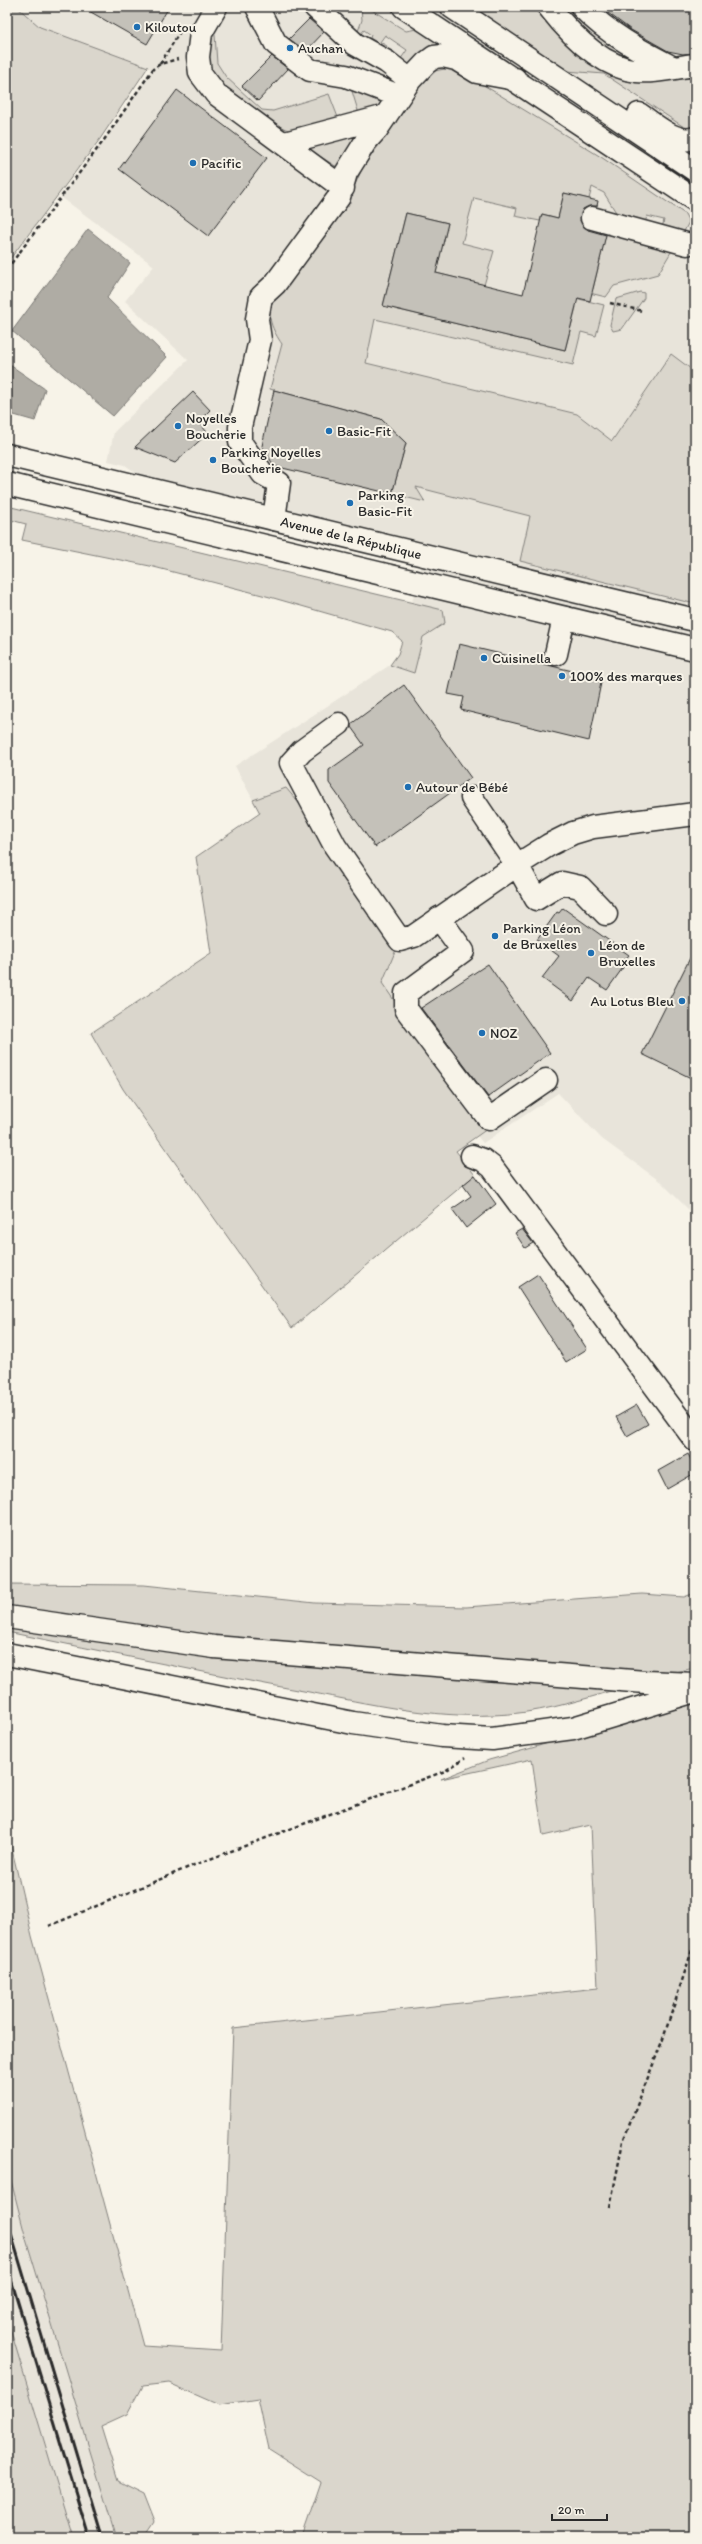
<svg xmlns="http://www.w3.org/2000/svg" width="702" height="2544" font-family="Itim,sans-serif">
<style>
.built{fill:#e8e4da}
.green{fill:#dad6cc;stroke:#82807c}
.water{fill:#afaca4;stroke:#7a7874}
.building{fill:#c4c1b9;stroke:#2b2b2b}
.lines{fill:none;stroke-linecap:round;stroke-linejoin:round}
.minor-casing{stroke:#2b2b2b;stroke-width:25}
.major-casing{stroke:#2b2b2b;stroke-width:25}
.path{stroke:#2b2b2b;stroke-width:2.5;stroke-dasharray:4 3;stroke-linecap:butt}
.minor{stroke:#f7f3e8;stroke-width:22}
.major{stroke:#f7f3e8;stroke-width:22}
.rail{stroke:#2b2b2b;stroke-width:3}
.poi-dot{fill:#1f6fb2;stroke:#f7f3e8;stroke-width:1.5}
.labels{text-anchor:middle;stroke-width:4;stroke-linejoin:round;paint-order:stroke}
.poi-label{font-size:14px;fill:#2b2b2b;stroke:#f7f3e8;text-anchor:start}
.street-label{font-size:14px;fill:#2b2b2b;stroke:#f7f3e8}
</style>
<rect width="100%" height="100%" fill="#f7f3e8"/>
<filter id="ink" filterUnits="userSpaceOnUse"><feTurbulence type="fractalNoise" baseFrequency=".025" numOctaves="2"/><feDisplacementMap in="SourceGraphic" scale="8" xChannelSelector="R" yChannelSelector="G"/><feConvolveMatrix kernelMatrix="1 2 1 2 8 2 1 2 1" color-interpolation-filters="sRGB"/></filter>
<g filter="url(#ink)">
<path class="built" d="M 17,7 L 695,7 L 695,1216 L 661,1182 L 602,1139 L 558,1093 L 483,1143 L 477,1136 L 487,1129 L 380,984 L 286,788 L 253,800 L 235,766 L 390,665 L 398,654 L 428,543 L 138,474 L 125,465 L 108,461 L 114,432 L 188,360 L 125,301 L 154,266 L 61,197 L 104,140 L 152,69 L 40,27 Z
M 7,2165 L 26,2239 L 116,2537 L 73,2537 L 10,2328 L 7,2317 Z"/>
<path class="green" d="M 7,7 L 17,7 L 40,27 L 148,67 L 100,139 L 7,263 Z
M 361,7 L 367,7 L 406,31 L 422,28 L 447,44 L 413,67 L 398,63 L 407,50 L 385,35 L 380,42 L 387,46 L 382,54 L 380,52 L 378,43 L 370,38 L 371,35 L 364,30 L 360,35 L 357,34 L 362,20 Z
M 470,7 L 542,7 L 653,81 L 694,78 L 695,131 L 693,133 L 604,74 L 567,71 Z
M 556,7 L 575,7 L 643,63 L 607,53 Z
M 212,33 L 215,35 L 217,63 L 226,77 L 262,110 L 273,111 L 329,94 L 339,120 L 291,131 C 262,121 224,90 207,65 Z
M 454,67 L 601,157 L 685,214 L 689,222 L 681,237 L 661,232 L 664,220 L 647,216 L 644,227 L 617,214 L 604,193 L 592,187 L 589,199 L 564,193 L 558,218 L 542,214 L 540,221 L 515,216 L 517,208 L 474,198 L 462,243 L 494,251 L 484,285 L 436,273 L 448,223 L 406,213 L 383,306 L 565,350 L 576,307 L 567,296 L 604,305 L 596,336 L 581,332 L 573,365 L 375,319 L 366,363 L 577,414 L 612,441 L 671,354 L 695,372 L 695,604 L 520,561 L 530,516 L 416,487 L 425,502 L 392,494 L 406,443 L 381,419 L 270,389 L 282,344 C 273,331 265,315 273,301 L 352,191 L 362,169 L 430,72 Z
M 351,88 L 386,96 L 384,106 L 359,114 Z
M 361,132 L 340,169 L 304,146 Z
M 607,230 L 674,247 L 658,274 L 614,286 L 606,297 L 569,288 L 570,283 L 593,289 Z
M 640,292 L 644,293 L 644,298 L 622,329 L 613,331 L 610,325 L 616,299 Z
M 7,506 L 443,610 L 445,623 L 423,637 L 414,673 L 390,665 L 398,654 L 402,641 L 392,632 L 270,597 L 150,566 L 22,540 L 26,524 L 7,519 Z
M 286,788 L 335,846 L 400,940 L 382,983 L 445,1074 L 487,1129 L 456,1151 L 475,1175 L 292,1328 L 123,1089 L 91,1033 L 211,953 L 196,857 L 260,813 L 253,800 Z
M 7,1584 L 144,1585 L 315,1603 L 466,1607 L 642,1594 L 684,1597 L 695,1593 L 695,1668 L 675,1672 L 660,1672 L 348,1653 L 7,1611 Z
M 7,1623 L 615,1690 C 575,1702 535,1714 493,1715 C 432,1718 369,1704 309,1692 C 208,1674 108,1652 7,1632 Z
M 695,1697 L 695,2537 L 302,2537 L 321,2482 L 269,2449 L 258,2399 L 219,2405 L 169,2383 L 142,2386 L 127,2414 L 101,2426 L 118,2481 L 144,2494 L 155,2522 L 145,2537 L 116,2537 L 26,2239 L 7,2165 L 7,1828 L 32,1936 L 143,2346 L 221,2351 L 233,2028 L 598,1988 L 591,1825 L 543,1836 L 532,1759 L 441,1779 L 489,1760 L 532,1748 Z
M 7,2317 L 10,2328 L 73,2537 L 7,2537 Z"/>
<path class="water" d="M 88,229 L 130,263 L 107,298 L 167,357 L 113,416 L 12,331 Z
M 7,363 L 45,389 L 35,421 L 7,413 Z"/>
<path class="building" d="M 82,7 L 169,7 L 147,44 Z
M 600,7 L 695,7 L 695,53 L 683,54 L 668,51 L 631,30 Z
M 309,19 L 324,32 L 306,51 L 289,39 Z
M 272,56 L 288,69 L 258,101 L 242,86 Z
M 177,90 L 267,158 L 208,236 L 119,169 Z
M 564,193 L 598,201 L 597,206 L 589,206 L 583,209 L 580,221 L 588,230 L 606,235 L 590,301 L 578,298 L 565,350 L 383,306 L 406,213 L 448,223 L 436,273 L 523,294 L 542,214 L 558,218 Z
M 274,390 L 381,419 L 406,443 L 392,494 L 274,466 L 262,446 Z
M 193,392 L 210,410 L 198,422 L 208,433 L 175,463 L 135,447 Z
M 459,644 L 602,678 L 589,741 L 461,710 L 464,697 L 448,694 Z
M 404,685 L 471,778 L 375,847 L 329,783 L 329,770 L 364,745 L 351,727 L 351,724 Z
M 563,908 L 629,955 L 625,960 L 627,962 L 607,990 L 589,978 L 573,1001 L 542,978 L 559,956 L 537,940 L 557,912 L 559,913 Z
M 695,948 L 695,1080 L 642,1054 Z
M 488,964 L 550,1053 L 488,1097 L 421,1008 Z
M 475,1175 L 496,1204 L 466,1228 L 452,1209 L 471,1196 L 463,1185 Z
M 522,1229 L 533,1243 L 525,1248 L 515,1233 Z
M 538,1274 L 587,1349 L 566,1362 L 518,1287 Z
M 637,1405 L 648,1424 L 627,1436 L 616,1417 Z
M 688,1454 L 695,1467 L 695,1473 L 667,1489 L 658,1471 Z"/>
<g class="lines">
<defs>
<path id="minor" d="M 216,7 L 201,33 L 198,57 L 200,73 L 216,94 L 343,188
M 257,7 L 276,44 L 310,70 L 346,76 L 399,96
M 315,7 L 355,44 L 387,62 L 410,80
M 404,7 L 695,200
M 452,7 L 695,170
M 549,7 C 570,34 601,67 637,71 C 656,73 676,67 695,65
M 582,7 C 608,34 639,50 672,67
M 639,114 C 654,124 676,145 695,138
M 285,143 L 386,116
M 592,218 L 687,244
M 274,519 L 279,483 L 263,474 L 240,442 L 240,427 L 260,340 L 257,319 L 261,297 L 275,284 L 339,197 L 346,173 L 366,141 L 377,129 L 410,80 L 426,63 L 434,57 L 443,56 L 456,59 L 477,72 L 515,79
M 556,654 L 564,618
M 339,724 L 302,751 L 291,763 L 335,846 L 400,940 L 414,936 L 517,865 L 549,845 L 573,833 L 593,827 L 695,814
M 472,798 L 517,865 L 536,899 L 562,883 L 580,887 L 606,914
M 439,918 L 463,951 L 406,993 L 406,1009 L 489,1119 L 546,1080
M 472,1156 L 483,1160 L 492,1167 L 695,1440
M 7,1617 L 214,1647 L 645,1682 L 695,1684
M 7,1654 L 353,1723 L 442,1736 L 492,1739 L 573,1728 L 695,1691"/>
<g id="major">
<path id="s1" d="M 7,455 L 695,620"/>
<path d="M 7,484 L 695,649"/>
</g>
</defs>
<use href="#minor" class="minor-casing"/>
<use href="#major" class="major-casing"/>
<path class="path" d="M 160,64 L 181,30
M 7,269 L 104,140 L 153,69 L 160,64 L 178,59
M 610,303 L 642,311
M 49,1926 L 194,1865 L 445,1771 L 465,1758
M 610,2207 L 623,2141 L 663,2039 L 695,1941"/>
<use href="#minor" class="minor"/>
<use href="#major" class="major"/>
<path class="rail" d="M 7,2220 L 102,2537
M 7,2266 L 89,2537"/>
</g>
</g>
<g class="poi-dot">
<circle cx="137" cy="27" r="4"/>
<circle cx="290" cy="48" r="4"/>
<circle cx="193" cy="163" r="4"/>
<circle cx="178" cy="426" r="4"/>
<circle cx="329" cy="431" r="4"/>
<circle cx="213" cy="460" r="4"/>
<circle cx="350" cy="503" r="4"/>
<circle cx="484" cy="658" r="4"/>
<circle cx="562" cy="676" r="4"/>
<circle cx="408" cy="787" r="4"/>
<circle cx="495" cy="936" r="4"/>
<circle cx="591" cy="953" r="4"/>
<circle cx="682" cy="1001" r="4"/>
<circle cx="482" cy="1033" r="4"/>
</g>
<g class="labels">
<g class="poi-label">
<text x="145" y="32">Kiloutou</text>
<text x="298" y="53">Auchan</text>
<text x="201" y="168">Pacific</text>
<text x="186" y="423">Noyelles<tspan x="186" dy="16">Boucherie</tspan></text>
<text x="337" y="436">Basic-Fit</text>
<text x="221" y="457">Parking Noyelles<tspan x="221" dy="16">Boucherie</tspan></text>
<text x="358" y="500">Parking<tspan x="358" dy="16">Basic-Fit</tspan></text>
<text x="492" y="663">Cuisinella</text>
<text x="570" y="681">100% des marques</text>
<text x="416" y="792">Autour de Bébé</text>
<text x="503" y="933">Parking Léon<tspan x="503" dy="16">de Bruxelles</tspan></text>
<text x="599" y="950">Léon de<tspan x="599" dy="16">Bruxelles</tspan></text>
<text x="674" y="1006" text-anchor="end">Au Lotus Bleu</text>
<text x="490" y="1038">NOZ</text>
</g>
<g class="street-label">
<text dy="5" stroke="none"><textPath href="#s1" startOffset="354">Avenue de la République</textPath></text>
</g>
</g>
<rect width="702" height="2544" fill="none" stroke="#f7f3e8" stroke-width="24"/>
<rect x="12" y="12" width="678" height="2520" fill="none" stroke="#2b2b2b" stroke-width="1.5" filter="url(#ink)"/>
<path d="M552 2514v6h55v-6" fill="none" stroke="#2b2b2b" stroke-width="2"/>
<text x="558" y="2514" font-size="12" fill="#2b2b2b" stroke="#f7f3e8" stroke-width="3" paint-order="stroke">20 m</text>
</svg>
